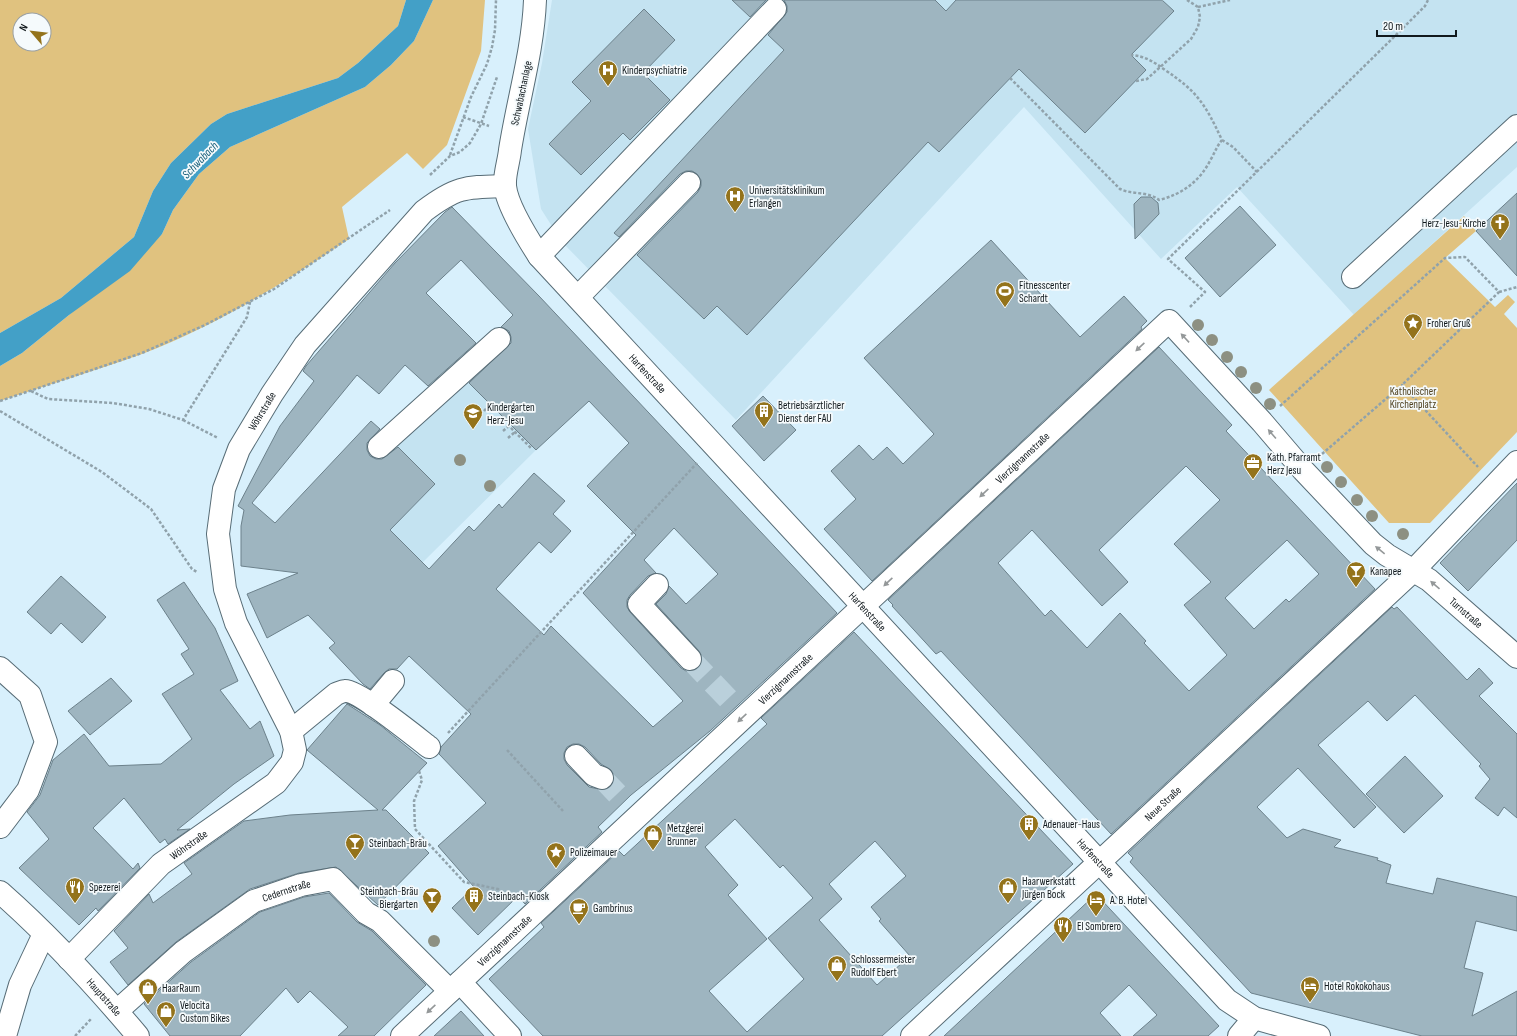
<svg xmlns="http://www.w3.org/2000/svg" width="1517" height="1036" font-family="'Sofia Sans Condensed',sans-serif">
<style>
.built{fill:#c4e3f1}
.green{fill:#e0c27f;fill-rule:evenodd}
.water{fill:#43a0c7}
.building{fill:#9eb5c0;stroke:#6c818b;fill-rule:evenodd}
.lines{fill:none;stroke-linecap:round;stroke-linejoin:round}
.minor-tunnel{stroke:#bad0db;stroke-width:22;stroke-dasharray:22 11;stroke-linecap:butt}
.minor-casing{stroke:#576c76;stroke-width:24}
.path{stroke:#90a2ab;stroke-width:2.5;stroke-dasharray:3 2;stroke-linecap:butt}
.minor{stroke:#fff;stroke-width:22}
.tree{fill:#8d9082}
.oneway{fill:#949899}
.labels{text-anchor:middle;stroke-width:3.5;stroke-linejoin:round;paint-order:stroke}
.poi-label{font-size:11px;fill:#11191d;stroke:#f5fafc;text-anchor:start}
.street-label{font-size:11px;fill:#11191d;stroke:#f5fafc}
.park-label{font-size:11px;fill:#4f411f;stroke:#f5fafc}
.water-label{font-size:12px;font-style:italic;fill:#145d78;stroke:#f5fafc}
</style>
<rect width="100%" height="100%" fill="#d8f0fc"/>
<path class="built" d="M 552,0 L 1517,0 L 1517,167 L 1354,315 L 1237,187 L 1161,259 L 1024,107 L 736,420 L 562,242 L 541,209 L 528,129 L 542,63 Z
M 537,294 L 615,376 L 536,450 L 422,563 L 340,478 L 432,389 L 494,334 Z"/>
<path class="green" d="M 0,0 L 406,0 L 398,26 L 358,63 L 338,78 L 227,114 L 211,124 L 171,163 L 153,191 L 134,237 L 61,298 L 0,333 ZM 20,20 L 44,20 L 44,44 L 20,44 Z
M 433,0 L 485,0 L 481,51 L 447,145 L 423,169 L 407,153 L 342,207 L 349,239 C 283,283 216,326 142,354 C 95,371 47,385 0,401 L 0,366 L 22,353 L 69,315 L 162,234 L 173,210 L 199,174 L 230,147 L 365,87 L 391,65 L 414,41 Z
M 1464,216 L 1476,231 L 1445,258 L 1495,307 L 1508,295 L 1515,302 L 1504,314 L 1517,328 L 1517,432 L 1430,523 L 1389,523 L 1269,390 Z"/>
<path class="water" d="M 406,0 L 433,0 L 414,41 L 391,65 L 365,87 L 230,147 L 199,174 L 173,210 L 162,234 L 130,271 L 69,315 L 22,353 L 0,366 L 0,333 L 61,298 L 134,237 L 153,191 L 171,163 L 211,124 L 227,114 L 338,78 L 358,63 L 398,26 Z"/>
<path class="building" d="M 732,0 L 766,0 L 750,17 Z
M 784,0 L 935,0 L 946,11 L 956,0 L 1162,0 L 1174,11 L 1131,55 L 1146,70 L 1085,133 L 1019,69 L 939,152 L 928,142 L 747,335 L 717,306 L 704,319 L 637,255 L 698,192 L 701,186 L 701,180 L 697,174 L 692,171 L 686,171 L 680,174 L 619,237 L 614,233 L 784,50 L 768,35 L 787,12 L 787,6 Z
M 644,9 L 675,40 L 643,73 L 670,100 L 630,140 L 623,133 L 581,175 L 549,144 L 591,101 L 572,82 Z
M 1517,193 L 1517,276 L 1476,231 Z
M 1141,197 L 1151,197 L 1158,203 L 1159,214 L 1135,239 L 1134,204 Z
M 1240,206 L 1276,245 L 1220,297 L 1185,258 Z
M 452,207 L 539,296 L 837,613 L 710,731 L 631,795 L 598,827 L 602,832 L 525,904 L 518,896 L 478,935 L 452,908 L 474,887 L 438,846 L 486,803 L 439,754 L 441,747 L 471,714 L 409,656 L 397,669 L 389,669 L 384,673 L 370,689 L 363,684 L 329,648 L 335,643 L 308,615 L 267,638 L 247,594 L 298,573 L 241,566 L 241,526 L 244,510 L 238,506 L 280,426 L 314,381 L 303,371 L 306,366 L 395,263 L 445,212 ZM 461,260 L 513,315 L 501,327 L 509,331 L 511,337 L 511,343 L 469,383 L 536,450 L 589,401 L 629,443 L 587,486 L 636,535 L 583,593 L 683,701 L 653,727 L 551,626 L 544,635 L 496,589 L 539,542 L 551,553 L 571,531 L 553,514 L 565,501 L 534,473 L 502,508 L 499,504 L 474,531 L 469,526 L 429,569 L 390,530 L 435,484 L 398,447 L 382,459 L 376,459 L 370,456 L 367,450 L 367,443 L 380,429 L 371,421 L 275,523 L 252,503 L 357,375 L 379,394 L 405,365 L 428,386 L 476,343 L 426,293 ZM 674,528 L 718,574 L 686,604 L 669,586 L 666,594 L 656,604 L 699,651 L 702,657 L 702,663 L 698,668 L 692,671 L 686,671 L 681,668 L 630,612 L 627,607 L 627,600 L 630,595 L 648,576 L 656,573 L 644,560 ZM 573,744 L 579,744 L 585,747 L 601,764 L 611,770 L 614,776 L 614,782 L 610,787 L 604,790 L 589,787 L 567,765 L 564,759 L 564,753 L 567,747 Z
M 991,240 L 1080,337 L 1124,296 L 1147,321 L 1141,327 L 1142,329 L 872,581 L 824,529 L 856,499 L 831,471 L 859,445 L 873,460 L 887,447 L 903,464 L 934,434 L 864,358 Z
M 1159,347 L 1232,425 L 1226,431 L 1375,589 L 1111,834 L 941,651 L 936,654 L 892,606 L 893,605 L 888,600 ZM 1186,466 L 1220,500 L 1174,544 L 1211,582 L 1184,605 L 1227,655 L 1189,691 L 1144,643 L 1146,641 L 1120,613 L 1087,648 L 1051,610 L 1045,616 L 998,563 L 1032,530 L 1102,606 L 1128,582 L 1099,550 ZM 1287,540 L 1319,574 L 1289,602 L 1286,599 L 1254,629 L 1225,598 Z
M 763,396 L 796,430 L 764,461 L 732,426 Z
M 1517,483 L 1517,540 L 1468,591 L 1440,563 Z
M 61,576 L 106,617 L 82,643 L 61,623 L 51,634 L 27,612 Z
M 184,582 L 215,628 L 238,681 L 220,690 L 250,729 L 260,721 L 274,756 L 234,784 L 177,830 L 190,829 L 168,844 L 165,839 L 160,843 L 124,798 L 93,828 L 133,869 L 138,863 L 140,868 L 98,911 L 96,908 L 79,925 L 19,868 L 49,839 L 27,812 L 40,795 L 53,760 L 84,734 L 109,766 L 161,764 L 192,739 L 162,694 L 194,674 L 181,654 L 189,649 L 157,600 Z
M 1392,607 L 1394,609 L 1397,607 L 1467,680 L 1479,668 L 1493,683 L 1479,696 L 1517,734 L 1517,818 L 1504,807 L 1498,816 L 1475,798 L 1490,779 L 1479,766 L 1481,764 L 1415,695 L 1387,721 L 1368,701 L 1318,745 L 1376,807 L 1354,828 L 1298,768 L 1257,807 L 1287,838 L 1303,829 L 1341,840 L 1334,847 L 1378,858 L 1377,860 L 1391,865 L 1386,883 L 1433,894 L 1437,878 L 1517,897 L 1517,931 L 1476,921 L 1464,968 L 1483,973 L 1472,1016 L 1517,991 L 1517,1036 L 1422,1036 L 1251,993 L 1130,862 L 1133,858 L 1128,853 Z
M 854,632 L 1073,864 L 882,1036 L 543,1036 L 489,979 L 544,927 L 541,923 L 619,851 L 624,856 L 767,724 L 761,718 ZM 735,819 L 780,868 L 783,865 L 813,898 L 768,938 L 804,979 L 747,1032 L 709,991 L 767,939 L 728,895 L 738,885 L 705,847 ZM 875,841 L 906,876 L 871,907 L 881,919 L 879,921 L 910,956 L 877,985 L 819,920 L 842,899 L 829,884 Z
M 111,678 L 132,701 L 90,735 L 68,711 Z
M 347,704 L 380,725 L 427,763 L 382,810 L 386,810 L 429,853 L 378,905 L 336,867 L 299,873 L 250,889 L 176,942 L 128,985 L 110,962 L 128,948 L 114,931 L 149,894 L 153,903 L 192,874 L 184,863 L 244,821 L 290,815 L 378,810 L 307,750 Z
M 1405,756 L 1443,796 L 1404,833 L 1366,794 Z
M 329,893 L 357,922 L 372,931 L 426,985 L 374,1036 L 338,1036 L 348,1027 L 310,991 L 298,1003 L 286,988 L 240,1036 L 170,1036 L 144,1004 L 191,962 L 260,912 L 304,897 Z
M 1096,894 L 1219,1026 L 1208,1036 L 1133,1036 L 1157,1015 L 1129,985 L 1100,1013 L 1121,1036 L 944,1036 Z
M 461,1011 L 484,1036 L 434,1036 Z"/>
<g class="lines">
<path class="minor-tunnel" d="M 690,659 L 734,705
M 602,778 L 624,801"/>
<defs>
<g id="minor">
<path id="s1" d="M 535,0 C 533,51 518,99 510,150 C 509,161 504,175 505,186 C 507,206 528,239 539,256 L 1227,1000 L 1254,1018 L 1319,1036"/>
<path d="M 539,256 L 775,9"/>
<path d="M 1353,277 L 1517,126"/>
<path d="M 578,297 L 689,183"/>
<path d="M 379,447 L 499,339"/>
<path d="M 657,585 L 639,604 L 690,659"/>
<path d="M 0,668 L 30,695 L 46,742 L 28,790 L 0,827"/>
<path d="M 373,705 L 393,681"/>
<path d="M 291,731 L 336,694 C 339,693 342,691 345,691 C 358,690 416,737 429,747"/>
<path d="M 576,756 L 594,775 L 602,778"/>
<path id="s2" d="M 0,892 C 50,936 95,985 138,1036"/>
<path id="s3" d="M 69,959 L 161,864 L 276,783 L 292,762 L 295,750 L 291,731 L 236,623 L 225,589 L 218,534 L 224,489 L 239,449 L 272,394 L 305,345 L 424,211 C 457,186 466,187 505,186"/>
<path d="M 460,982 L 510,1036"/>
<path id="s4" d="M 117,1011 L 183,952 L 254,901 L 301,885 L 333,879 L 366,913 L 380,921 L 450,991"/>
<path d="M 5,1036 L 20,985 L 44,934"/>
<path id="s5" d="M 402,1036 L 1169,321 L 1262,422 L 1303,470 L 1373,544 L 1387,555 L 1429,580 L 1517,657"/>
<path id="s6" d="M 912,1036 L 1413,571 L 1517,462"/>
<path d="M 1239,1036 L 1254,1018"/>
</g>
</defs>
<use href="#minor" class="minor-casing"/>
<path class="path" d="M 1162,0 L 1163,0
M 1198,7 L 1230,0
M 1010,78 L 1120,189 C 1133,195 1148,191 1159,200 C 1183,194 1200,181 1211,159 C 1215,152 1217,146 1222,140 C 1205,104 1198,92 1165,70 C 1154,62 1145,56 1131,55
M 1136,81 L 1147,79 L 1191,39 L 1198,27 L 1200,17 L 1198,7 L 1187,0
M 463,117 L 489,126
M 1222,140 L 1233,147 L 1257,172
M 450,155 L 471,97 L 487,64 L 492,47 L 495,30 L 496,0
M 430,175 L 450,156 L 460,152 L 470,143 L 481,124 L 497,77
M 1499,292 L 1517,287
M 1190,307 L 1205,292 L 1168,259 L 1399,32 L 1425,6 L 1428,0
M 31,391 L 48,399 L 113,403 L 149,409 L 183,420 L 247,317 L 250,302
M 0,401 L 142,353 L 205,325 L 274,289 L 390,210
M 1280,406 L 1445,258 L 1465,257 L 1499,292 L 1402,385
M 0,411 L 102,472 L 151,509 L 192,569 L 197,572
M 484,411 L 490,404
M 183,420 L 218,438
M 510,424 L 509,426 L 531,448
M 503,431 L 509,426
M 508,438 L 515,432
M 1322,454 L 1402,385 L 1478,467
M 448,733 L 697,463
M 507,750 L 563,811
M 419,771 L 422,780 L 414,801 L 415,829 L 464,882 L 498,889 L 510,902
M 75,1036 L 91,1019"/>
<use href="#minor" class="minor"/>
</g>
<g class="tree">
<circle cx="1198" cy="325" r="6"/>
<circle cx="1212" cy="340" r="6"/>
<circle cx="1227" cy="357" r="6"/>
<circle cx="1241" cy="372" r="6"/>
<circle cx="1256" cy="388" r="6"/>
<circle cx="1270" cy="404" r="6"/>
<circle cx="460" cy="460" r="6"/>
<circle cx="1327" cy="467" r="6"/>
<circle cx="1341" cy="482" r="6"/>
<circle cx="490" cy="486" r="6"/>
<circle cx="1357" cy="500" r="6"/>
<circle cx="1372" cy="516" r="6"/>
<circle cx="1403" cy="534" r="6"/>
<circle cx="434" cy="941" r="6"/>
</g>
<defs><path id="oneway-solid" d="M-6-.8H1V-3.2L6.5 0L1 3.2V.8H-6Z"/></defs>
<g class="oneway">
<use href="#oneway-solid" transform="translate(1185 338) rotate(-133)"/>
<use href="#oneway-solid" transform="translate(1140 347) rotate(137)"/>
<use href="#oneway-solid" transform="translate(1272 434) rotate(-131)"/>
<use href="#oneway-solid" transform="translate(984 493) rotate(137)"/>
<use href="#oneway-solid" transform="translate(1380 550) rotate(-141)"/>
<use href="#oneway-solid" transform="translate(888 582) rotate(137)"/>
<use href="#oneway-solid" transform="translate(1435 585) rotate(-139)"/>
<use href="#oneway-solid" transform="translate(742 718) rotate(137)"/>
<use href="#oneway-solid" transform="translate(431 1009) rotate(137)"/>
</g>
<defs>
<symbol id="hospital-pin" viewBox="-11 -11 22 30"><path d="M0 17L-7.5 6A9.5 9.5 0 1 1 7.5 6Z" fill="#94731b" stroke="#f5fafc"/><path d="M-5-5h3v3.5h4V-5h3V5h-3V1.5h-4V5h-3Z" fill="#fff"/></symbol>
<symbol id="church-pin" viewBox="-11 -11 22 30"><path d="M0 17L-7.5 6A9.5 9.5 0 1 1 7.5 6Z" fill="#94731b" stroke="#f5fafc"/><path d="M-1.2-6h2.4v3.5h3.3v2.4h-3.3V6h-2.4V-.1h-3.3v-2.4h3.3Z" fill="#fff"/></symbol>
<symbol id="stadium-pin" viewBox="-11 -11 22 30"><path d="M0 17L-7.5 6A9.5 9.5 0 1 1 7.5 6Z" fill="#94731b" stroke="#f5fafc"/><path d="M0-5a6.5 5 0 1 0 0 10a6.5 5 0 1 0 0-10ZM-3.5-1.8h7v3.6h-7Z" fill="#fff"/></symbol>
<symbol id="sight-pin" viewBox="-11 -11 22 30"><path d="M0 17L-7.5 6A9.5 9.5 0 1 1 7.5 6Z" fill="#94731b" stroke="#f5fafc"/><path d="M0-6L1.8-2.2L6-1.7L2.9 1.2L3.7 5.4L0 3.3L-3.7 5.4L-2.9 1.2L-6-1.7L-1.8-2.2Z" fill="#fff"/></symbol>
<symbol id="building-pin" viewBox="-11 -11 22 30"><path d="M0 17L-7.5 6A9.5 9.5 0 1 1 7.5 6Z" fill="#94731b" stroke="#f5fafc"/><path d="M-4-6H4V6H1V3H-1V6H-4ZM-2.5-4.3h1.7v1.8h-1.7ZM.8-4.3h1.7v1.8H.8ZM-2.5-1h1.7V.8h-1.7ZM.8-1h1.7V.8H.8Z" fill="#fff"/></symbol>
<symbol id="school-pin" viewBox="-11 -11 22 30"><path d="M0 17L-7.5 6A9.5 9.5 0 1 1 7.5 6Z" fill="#94731b" stroke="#f5fafc"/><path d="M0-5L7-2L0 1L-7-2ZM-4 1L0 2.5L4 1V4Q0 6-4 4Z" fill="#fff"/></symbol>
<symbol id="office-pin" viewBox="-11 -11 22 30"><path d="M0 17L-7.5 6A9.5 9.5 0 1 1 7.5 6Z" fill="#94731b" stroke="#f5fafc"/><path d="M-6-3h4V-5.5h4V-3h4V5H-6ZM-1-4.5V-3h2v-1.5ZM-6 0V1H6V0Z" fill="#fff"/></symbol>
<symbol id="bar-pin" viewBox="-11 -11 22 30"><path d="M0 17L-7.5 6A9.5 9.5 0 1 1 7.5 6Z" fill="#94731b" stroke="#f5fafc"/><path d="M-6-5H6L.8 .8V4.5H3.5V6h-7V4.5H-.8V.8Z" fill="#fff"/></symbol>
<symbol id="shop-pin" viewBox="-11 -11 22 30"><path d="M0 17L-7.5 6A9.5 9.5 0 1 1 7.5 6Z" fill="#94731b" stroke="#f5fafc"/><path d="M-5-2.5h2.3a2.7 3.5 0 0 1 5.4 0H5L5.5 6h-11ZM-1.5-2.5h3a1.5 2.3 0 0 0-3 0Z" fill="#fff"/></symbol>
<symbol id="restaurant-pin" viewBox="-11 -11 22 30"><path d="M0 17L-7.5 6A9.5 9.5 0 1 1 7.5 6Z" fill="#94731b" stroke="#f5fafc"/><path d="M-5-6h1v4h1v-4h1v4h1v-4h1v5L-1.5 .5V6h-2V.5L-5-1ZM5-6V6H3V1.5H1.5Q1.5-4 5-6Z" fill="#fff"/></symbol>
<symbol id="hotel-pin" viewBox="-11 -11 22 30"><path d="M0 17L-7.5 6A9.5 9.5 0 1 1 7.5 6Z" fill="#94731b" stroke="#f5fafc"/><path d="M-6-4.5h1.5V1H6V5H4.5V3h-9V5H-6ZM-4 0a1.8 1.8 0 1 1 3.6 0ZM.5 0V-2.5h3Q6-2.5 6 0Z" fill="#fff"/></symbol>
<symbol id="cafe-pin" viewBox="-11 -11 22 30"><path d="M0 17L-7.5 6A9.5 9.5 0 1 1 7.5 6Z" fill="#94731b" stroke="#f5fafc"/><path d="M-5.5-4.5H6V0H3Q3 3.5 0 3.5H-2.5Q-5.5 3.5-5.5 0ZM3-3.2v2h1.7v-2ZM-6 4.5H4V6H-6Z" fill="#fff"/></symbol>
</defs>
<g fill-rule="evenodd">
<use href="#hospital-pin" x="597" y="59" width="22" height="30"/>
<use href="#hospital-pin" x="724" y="185" width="22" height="30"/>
<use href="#church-pin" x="1489" y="212" width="22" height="30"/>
<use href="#stadium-pin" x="994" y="280" width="22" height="30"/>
<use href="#sight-pin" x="1402" y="312" width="22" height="30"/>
<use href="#building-pin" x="753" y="400" width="22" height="30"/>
<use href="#school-pin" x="462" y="402" width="22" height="30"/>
<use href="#office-pin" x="1242" y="452" width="22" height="30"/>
<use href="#bar-pin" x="1345" y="560" width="22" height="30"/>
<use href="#building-pin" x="1018" y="813" width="22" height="30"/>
<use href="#shop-pin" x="642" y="823" width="22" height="30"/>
<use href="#bar-pin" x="344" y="832" width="22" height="30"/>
<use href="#sight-pin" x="545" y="841" width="22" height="30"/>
<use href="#restaurant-pin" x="64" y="876" width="22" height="30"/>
<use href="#shop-pin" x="997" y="876" width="22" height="30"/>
<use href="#building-pin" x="463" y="885" width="22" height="30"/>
<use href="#bar-pin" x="421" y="886" width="22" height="30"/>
<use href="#hotel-pin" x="1085" y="889" width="22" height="30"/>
<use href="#cafe-pin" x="568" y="897" width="22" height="30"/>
<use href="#restaurant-pin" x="1052" y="915" width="22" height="30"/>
<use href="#shop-pin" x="826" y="954" width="22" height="30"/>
<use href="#hotel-pin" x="1299" y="975" width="22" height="30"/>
<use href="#shop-pin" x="137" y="977" width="22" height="30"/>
<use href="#shop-pin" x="155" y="1000" width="22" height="30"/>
</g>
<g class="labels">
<g class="poi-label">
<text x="622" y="74">Kinderpsychiatrie</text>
<text x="749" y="194">Universitätsklinikum<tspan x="749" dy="13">Erlangen</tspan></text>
<text x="1486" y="227" text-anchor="end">Herz-Jesu-Kirche</text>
<text x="1019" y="289">Fitnesscenter<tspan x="1019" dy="13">Schardt</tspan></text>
<text x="1427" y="327">Froher Gruß</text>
<text x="778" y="409">Betriebsärztlicher<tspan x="778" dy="13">Dienst der FAU</tspan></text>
<text x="487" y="411">Kindergarten<tspan x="487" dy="13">Herz-Jesu</tspan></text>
<text x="1267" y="461">Kath. Pfarramt<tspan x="1267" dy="13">Herz Jesu</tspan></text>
<text x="1370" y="575">Kanapee</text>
<text x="1043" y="828">Adenauer-Haus</text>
<text x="667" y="832">Metzgerei<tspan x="667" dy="13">Brunner</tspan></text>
<text x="369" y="847">Steinbach-Bräu</text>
<text x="570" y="856">Polizeimauer</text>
<text x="1022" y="885">Haarwerkstatt<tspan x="1022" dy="13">Jürgen Bock</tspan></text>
<text x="89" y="891">Spezerei</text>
<text x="418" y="895" text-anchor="end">Steinbach-Bräu<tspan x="418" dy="13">Biergarten</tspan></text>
<text x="488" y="900">Steinbach-Kiosk</text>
<text x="1110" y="904">A. B. Hotel</text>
<text x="593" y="912">Gambrinus</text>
<text x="1077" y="930">El Sombrero</text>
<text x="851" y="963">Schlossermeister<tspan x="851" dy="13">Rudolf Ebert</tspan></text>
<text x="1324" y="990">Hotel Rokokohaus</text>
<text x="162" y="992">HaarRaum</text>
<text x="180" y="1009">Velocita<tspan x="180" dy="13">Custom Bikes</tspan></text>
</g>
<g class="street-label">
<text transform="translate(521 93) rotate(-78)" y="4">Schwabachanlage</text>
<text dy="4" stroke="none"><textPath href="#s1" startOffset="427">Harfenstraße</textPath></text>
<text dy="4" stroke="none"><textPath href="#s3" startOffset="676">Wöhrstraße</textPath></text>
<text dy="4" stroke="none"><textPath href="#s5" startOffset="848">Vierzigmannstraße</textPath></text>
<text dy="4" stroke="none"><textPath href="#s1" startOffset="751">Harfenstraße</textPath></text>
<text dy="4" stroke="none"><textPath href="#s5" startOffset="1467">Turnstraße</textPath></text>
<text dy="4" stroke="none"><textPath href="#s5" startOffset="524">Vierzigmannstraße</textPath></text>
<text dy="4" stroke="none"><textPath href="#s6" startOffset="342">Neue Straße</textPath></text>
<text dy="4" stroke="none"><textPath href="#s3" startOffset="166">Wöhrstraße</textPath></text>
<text dy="4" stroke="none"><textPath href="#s1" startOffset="1087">Harfenstraße</textPath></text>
<text dy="4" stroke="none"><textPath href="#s4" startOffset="210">Cedernstraße</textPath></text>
<text dy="4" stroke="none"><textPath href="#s5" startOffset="140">Vierzigmannstraße</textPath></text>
<text dy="4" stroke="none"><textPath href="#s2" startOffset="148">Hauptstraße</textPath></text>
</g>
<g class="park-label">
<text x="1413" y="395">Katholischer<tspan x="1413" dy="13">Kirchenplatz</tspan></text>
</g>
<g class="water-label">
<text transform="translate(200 160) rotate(-46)" y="4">Schwabach</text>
</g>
</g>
<g transform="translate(32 32) rotate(298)"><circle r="19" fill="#f5fafc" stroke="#9aa0a3"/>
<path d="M0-3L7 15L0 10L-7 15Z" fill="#94731b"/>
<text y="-6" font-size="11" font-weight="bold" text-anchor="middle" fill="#11191d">N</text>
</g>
<path d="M1377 30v6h79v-6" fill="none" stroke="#11191d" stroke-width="2"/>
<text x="1383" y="30" font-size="12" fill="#11191d" stroke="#f5fafc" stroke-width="3" paint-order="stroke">20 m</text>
</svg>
